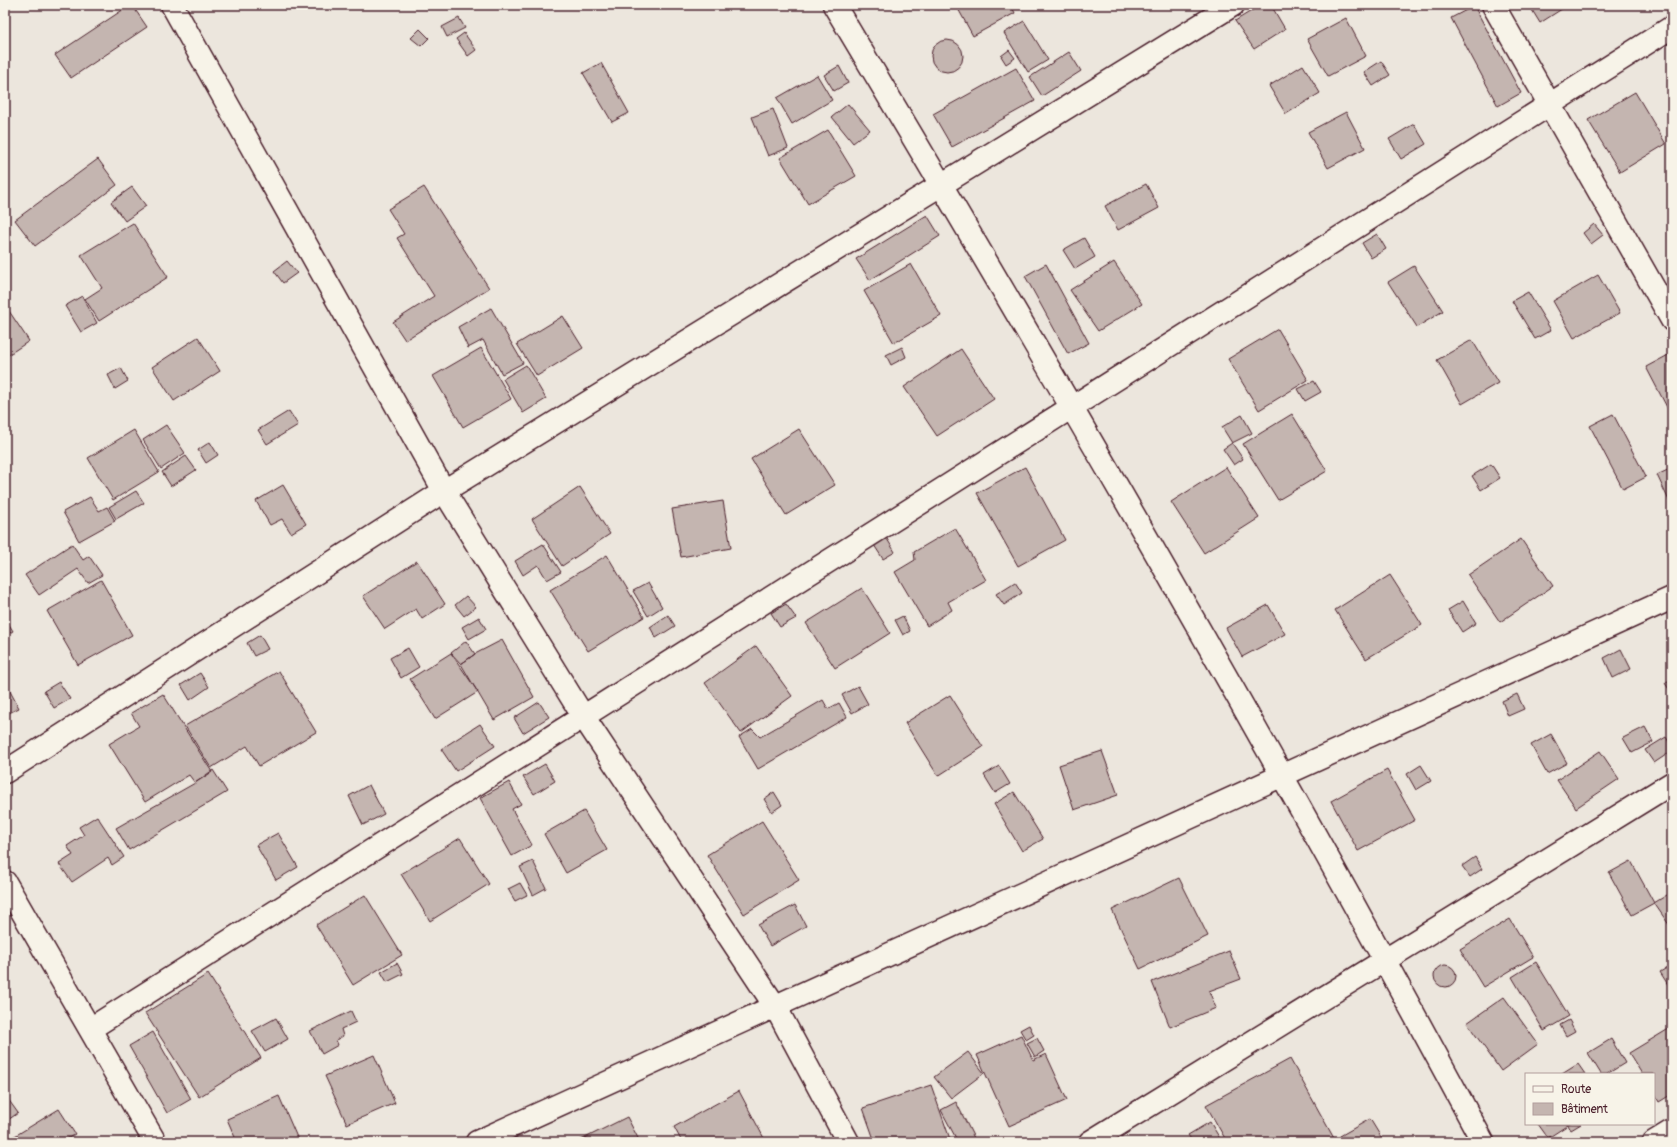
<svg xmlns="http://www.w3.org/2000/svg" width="1677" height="1147" font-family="Pangolin,sans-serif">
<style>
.building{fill:#c4b5b0;stroke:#4a1f2b}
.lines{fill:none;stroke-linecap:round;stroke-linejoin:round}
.street-casing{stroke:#4a1f2b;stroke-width:25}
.street{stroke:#f7f3e8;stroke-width:22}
</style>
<rect width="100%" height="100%" fill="#ece6dd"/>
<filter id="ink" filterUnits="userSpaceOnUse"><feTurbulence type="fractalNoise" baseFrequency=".025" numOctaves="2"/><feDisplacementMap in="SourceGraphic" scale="8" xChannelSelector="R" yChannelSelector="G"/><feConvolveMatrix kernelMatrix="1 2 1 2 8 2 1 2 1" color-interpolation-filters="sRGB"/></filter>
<g filter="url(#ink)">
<path class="building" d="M 130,5 L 132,5 L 147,27 L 71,78 L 55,55 Z
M 956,5 L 1011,5 L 1015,13 L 973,36 Z
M 1261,5 L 1271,5 L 1285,29 L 1254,49 L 1235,21 Z
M 1529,5 L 1568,5 L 1540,23 Z
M 1474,6 L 1521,93 L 1498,106 L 1451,18 Z
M 459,18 L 465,28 L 447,37 L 442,27 Z
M 1346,18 L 1366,56 L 1328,76 L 1307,39 Z
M 1024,21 L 1048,60 L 1028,72 L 1004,33 Z
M 420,29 L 429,38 L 421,46 L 411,38 Z
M 464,33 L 476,50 L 468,56 L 456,39 Z
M931 56a16 16 0 1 1 32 0a16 16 0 1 1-32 0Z
M 1009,50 L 1015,58 L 1006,64 L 1001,56 Z
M 1069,52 L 1081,71 L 1042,96 L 1030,77 Z
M 1381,61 L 1390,75 L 1373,86 L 1364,72 Z
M 601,63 L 629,113 L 612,122 L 583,73 Z
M 1303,65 L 1320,93 L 1286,114 L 1269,86 Z
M 839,66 L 848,83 L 834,91 L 824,75 Z
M 1016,68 L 1035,101 L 952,147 L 933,114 Z
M 817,75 L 832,100 L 792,124 L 777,98 Z
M 1635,92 L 1666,144 L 1620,172 L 1588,120 Z
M 848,104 L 870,130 L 853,143 L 832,117 Z
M 773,109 L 788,148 L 768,156 L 752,117 Z
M 1346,112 L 1365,148 L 1328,168 L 1308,132 Z
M 1414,124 L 1426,144 L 1401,159 L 1389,139 Z
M 828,130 L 856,176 L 808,204 L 780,158 Z
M 98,159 L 117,185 L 35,246 L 15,220 Z
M 1146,184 L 1159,208 L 1118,230 L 1105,206 Z
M 132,187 L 146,206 L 125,221 L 111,202 Z
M 424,187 L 489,288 L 405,340 L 393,322 L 434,296 L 397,238 L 404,234 L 388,209 Z
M 927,215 L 940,236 L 870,280 L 856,259 Z
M 133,223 L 168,277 L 99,321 L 85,299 L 102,288 L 81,255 Z
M 1594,224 L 1603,235 L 1591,244 L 1583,233 Z
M 1377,234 L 1386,249 L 1371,258 L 1362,243 Z
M 1084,238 L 1095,257 L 1075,269 L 1063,250 Z
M 287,261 L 297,273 L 283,283 L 274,271 Z
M 1114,262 L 1142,304 L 1098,331 L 1070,290 Z
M 911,264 L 941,316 L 894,343 L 864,291 Z
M 1046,264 L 1089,343 L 1068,354 L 1025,276 Z
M 1414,266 L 1443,311 L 1417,327 L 1388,282 Z
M 1598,275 L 1620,313 L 1574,338 L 1553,301 Z
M 1528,292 L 1551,330 L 1535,339 L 1512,301 Z
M 82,296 L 97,323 L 81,332 L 65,306 Z
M 5,305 L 29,341 L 5,357 Z
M 491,308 L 523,363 L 502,374 L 483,340 L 468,348 L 458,327 Z
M 563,316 L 583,348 L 537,376 L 517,344 Z
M 1278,329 L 1308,380 L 1259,410 L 1228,359 Z
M 198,337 L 220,371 L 174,401 L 152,367 Z
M 1472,340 L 1498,383 L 1462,404 L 1437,360 Z
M 902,347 L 906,357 L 891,365 L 886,355 Z
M 481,348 L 511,399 L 463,427 L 433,376 Z
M 961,349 L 994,399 L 937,436 L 904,387 Z
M 1672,353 L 1672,412 L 1670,413 L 1646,367 Z
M 526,365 L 546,399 L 523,413 L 503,379 Z
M 121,368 L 128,381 L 115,389 L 108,375 Z
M 1314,381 L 1321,392 L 1305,401 L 1298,389 Z
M 289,411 L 298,425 L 267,444 L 258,430 Z
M 1292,414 L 1327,471 L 1278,500 L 1243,444 Z
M 1613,414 L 1646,477 L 1623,489 L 1590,426 Z
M 1242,415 L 1252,433 L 1232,443 L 1222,427 Z
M 166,425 L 185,453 L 161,469 L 143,440 Z
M 799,429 L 835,485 L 786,515 L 751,459 Z
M 134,430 L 159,472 L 113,500 L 88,458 Z
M 210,442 L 218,455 L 206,463 L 198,450 Z
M 1232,443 L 1243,459 L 1234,465 L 1223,449 Z
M 186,456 L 196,470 L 171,486 L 162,472 Z
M 1491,464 L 1500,478 L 1481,490 L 1472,476 Z
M 1025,467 L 1065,540 L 1018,566 L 977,493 Z
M 1226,467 L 1259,518 L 1204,553 L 1171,502 Z
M 1672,468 L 1672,507 L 1657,475 Z
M 283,485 L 306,524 L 291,533 L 282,519 L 270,525 L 256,501 Z
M 580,487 L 610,534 L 562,566 L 532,519 Z
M 136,491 L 144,503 L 116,519 L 109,507 Z
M 90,497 L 99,511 L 107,507 L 115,521 L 79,541 L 63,512 Z
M 723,501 L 731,548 L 681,557 L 672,509 Z
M 955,528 L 986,580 L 948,602 L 952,610 L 927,626 L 895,572 L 915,560 L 914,552 Z
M 884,534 L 895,552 L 883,559 L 872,542 Z
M 1521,539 L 1553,586 L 1500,622 L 1468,575 Z
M 72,544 L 83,560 L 89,556 L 102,575 L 88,583 L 78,569 L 39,595 L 25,575 Z
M 543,544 L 561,572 L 547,580 L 538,565 L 523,575 L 515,561 Z
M 607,555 L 644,617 L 588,651 L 550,590 Z
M 417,561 L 445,604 L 422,619 L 416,609 L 385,629 L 363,596 Z
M 1390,575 L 1422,625 L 1366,659 L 1335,610 Z
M 101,580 L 132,635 L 78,665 L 47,611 Z
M 1015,582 L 1022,593 L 1004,605 L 996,594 Z
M 648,583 L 662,607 L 648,616 L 633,591 Z
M 862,588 L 890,633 L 835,668 L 806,623 Z
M 466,596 L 476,607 L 464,616 L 455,605 Z
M 1463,601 L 1476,623 L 1462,632 L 1448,610 Z
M 786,604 L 796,618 L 780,627 L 771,613 Z
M 1268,605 L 1285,634 L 1242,657 L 1226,628 Z
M 668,615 L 675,626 L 656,638 L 650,627 Z
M 903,616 L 910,631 L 903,635 L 895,620 Z
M 479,617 L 486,629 L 469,639 L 462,627 Z
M 5,618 L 13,631 L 5,636 Z
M 260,635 L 268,649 L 254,656 L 247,643 Z
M 502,640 L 534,697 L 494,720 L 461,664 L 475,654 Z
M 466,641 L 475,654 L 461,664 L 451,653 Z
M 756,646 L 792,696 L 741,733 L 705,683 Z
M 408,648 L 419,667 L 401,678 L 390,658 Z
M 1621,649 L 1631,669 L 1613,678 L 1604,658 Z
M 451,653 L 478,692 L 435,719 L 410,679 Z
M 279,671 L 316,732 L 259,766 L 247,746 L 211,768 L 185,726 Z
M 200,673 L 209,687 L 190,700 L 181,685 Z
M 1672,678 L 1672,694 L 1665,683 Z
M 5,682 L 19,708 L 5,715 Z
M 59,682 L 70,699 L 54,708 L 44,691 Z
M 858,686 L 868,704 L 852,713 L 842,695 Z
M 163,694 L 212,772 L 195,783 L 189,775 L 145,802 L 109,744 L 139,726 L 131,713 Z
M 1517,694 L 1524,709 L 1508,716 L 1502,701 Z
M 950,695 L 983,747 L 938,776 L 905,723 Z
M 823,700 L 828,709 L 839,703 L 847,717 L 758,769 L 739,737 L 752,729 L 760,737 Z
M 539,702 L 549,717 L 523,733 L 514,718 Z
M 480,724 L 495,746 L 456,771 L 441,749 Z
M 1645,727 L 1653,742 L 1632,753 L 1623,738 Z
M 1551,734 L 1567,763 L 1547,774 L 1531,745 Z
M 1666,737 L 1672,747 L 1672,751 L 1654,763 L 1645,750 Z
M 1102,751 L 1118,795 L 1074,810 L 1059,765 Z
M 1600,751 L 1619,779 L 1576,808 L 1557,780 Z
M 545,764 L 555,781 L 534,794 L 523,777 Z
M 1421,765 L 1431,781 L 1416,790 L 1407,774 Z
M 999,766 L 1010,784 L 995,793 L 984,775 Z
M 213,770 L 227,792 L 129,850 L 116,828 L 195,783 Z
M 1387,770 L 1415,820 L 1358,851 L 1331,801 Z
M 509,782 L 521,804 L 512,809 L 532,845 L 512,856 L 480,798 Z
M 369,785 L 384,814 L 363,825 L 349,796 Z
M 774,792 L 782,805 L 772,812 L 764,799 Z
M 1014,792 L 1043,839 L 1022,851 L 994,804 Z
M 584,811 L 607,850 L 566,873 L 544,834 Z
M 97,816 L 124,857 L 112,865 L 108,858 L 72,882 L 59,864 L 73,855 L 67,846 L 84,835 L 79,827 Z
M 762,821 L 799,880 L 744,914 L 707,855 Z
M 278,833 L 298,867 L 276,880 L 256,845 Z
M 460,838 L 489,884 L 430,921 L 401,874 Z
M 1475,857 L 1482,869 L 1470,877 L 1462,866 Z
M 533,861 L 546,888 L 533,895 L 520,867 Z
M 1631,861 L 1654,903 L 1632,915 L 1609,873 Z
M 1179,878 L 1208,936 L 1140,969 L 1112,910 Z
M 520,883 L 527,895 L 515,901 L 508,889 Z
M 1672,892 L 1672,929 L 1654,903 Z
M 365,895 L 402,955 L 353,985 L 316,925 Z
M 795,905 L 806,926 L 770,946 L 758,925 Z
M 1510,919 L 1533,957 L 1483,987 L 1460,949 Z
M 1229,951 L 1241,979 L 1209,991 L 1216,1008 L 1170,1027 L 1152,982 Z
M 1536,962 L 1569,1016 L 1544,1031 L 1512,977 Z
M 397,963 L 403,974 L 387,982 L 381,972 Z
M 1672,965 L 1672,991 L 1660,972 Z
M1434 976a11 11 0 1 1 22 0a11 11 0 1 1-22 0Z
M 208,974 L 261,1058 L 199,1097 L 145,1013 Z
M 1504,997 L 1538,1044 L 1501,1071 L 1467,1023 Z
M 351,1011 L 356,1022 L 341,1029 L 343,1036 L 336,1040 L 338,1045 L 322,1054 L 310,1031 Z
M 276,1018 L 288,1039 L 265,1052 L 252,1031 Z
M 1569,1020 L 1575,1031 L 1566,1036 L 1560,1025 Z
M 1029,1025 L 1034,1035 L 1026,1040 L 1020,1030 Z
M 1672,1027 L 1672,1094 L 1659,1102 L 1654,1093 L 1654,1074 L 1642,1074 L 1629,1053 Z
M 153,1032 L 191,1099 L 167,1113 L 129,1046 Z
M 1021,1035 L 1033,1060 L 1046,1054 L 1067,1100 L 1009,1126 L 977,1055 Z
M 1037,1038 L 1044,1051 L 1035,1057 L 1027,1043 Z
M 1611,1039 L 1625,1063 L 1607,1074 L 1601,1074 L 1588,1053 Z
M 968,1052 L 984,1073 L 951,1098 L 934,1077 Z
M 374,1055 L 395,1103 L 347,1124 L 325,1076 Z
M 1290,1059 L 1336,1142 L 1227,1142 L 1206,1105 Z
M 1578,1064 L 1585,1074 L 1562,1074 Z
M 931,1085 L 951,1142 L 875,1142 L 863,1108 Z
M 739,1091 L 766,1142 L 682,1142 L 674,1127 Z
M 5,1095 L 18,1113 L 5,1122 Z
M 279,1096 L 299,1142 L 237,1142 L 227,1119 Z
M 956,1102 L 976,1142 L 958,1142 L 941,1110 Z
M 59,1109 L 75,1134 L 62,1142 L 5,1142 Z
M 627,1117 L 640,1142 L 577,1142 Z
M 1370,1119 L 1384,1142 L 1341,1142 L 1340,1136 Z
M 1210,1122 L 1222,1142 L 1193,1142 L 1188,1135 Z
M 1538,1124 L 1581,1124 L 1571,1130 L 1568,1125 L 1548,1138 Z"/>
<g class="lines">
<defs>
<path id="street" d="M 172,5 L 444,491 L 583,716 L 775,1006 L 848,1142
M 834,5 C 1058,379 1277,757 1483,1142
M 1493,5 L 1672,320
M 5,772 L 444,491 L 1233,5
M 5,882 L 155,1142
M 90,1029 L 1672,27
M 477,1142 L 1672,598
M 1090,1142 L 1672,783
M 1654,1142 L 1672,1131"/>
</defs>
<use href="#street" class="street-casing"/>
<use href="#street" class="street"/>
</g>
</g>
<rect width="1677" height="1147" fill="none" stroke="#f7f3e8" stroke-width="20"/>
<rect x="10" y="10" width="1657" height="1127" fill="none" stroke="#4a1f2b" stroke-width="1.5" filter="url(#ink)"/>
<rect x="1525" y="1073" width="130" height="52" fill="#f7f3e8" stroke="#b29e9c"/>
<rect x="1533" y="1086" width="20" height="6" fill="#f7f3e8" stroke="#b29e9c"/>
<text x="1561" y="1093" font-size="12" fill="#4a1f2b">Route</text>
<rect x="1533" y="1103" width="20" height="12" fill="#c4b5b0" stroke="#b29e9c"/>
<text x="1561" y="1113" font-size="12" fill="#4a1f2b">Bâtiment</text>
</svg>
